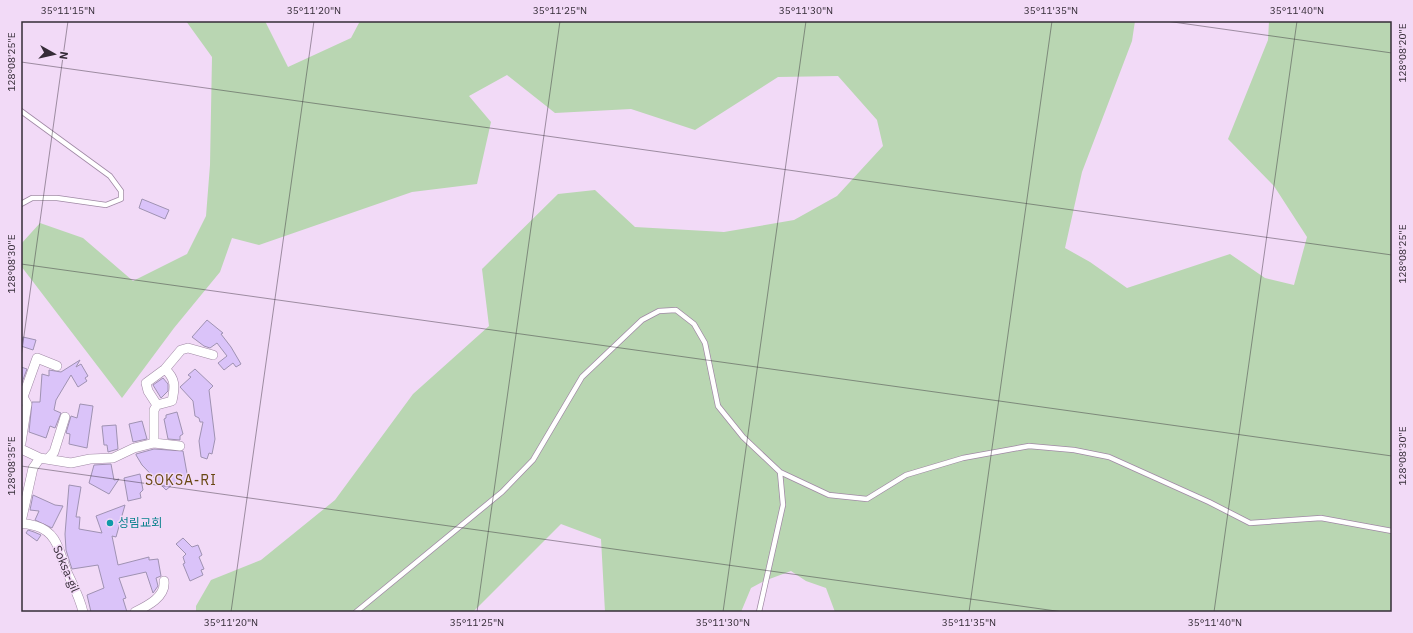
<svg xmlns="http://www.w3.org/2000/svg" width="1413" height="633" font-family="'IBM Plex Sans','Noto Sans KR',sans-serif">
<style>
.green{fill:#b9d6b2}
.building{fill:#dac3f9;stroke:#9f92b2}
.lines{fill:none;stroke-linecap:round;stroke-linejoin:round}
.service-casing{stroke:#a089a5;stroke-width:6}
.minor-casing{stroke:#a089a5;stroke-width:10}
.service{stroke:#fff;stroke-width:4.5}
.minor{stroke:#fff;stroke-width:9}
.ticks{fill:none;stroke:#352c37;stroke-width:1;stroke-opacity:0.45}
.culture-dot{fill:#0f9aa8;stroke:#f2daf7;stroke-width:1.5}
.labels{text-anchor:middle;stroke-width:3;stroke-linejoin:round;paint-order:stroke}
.culture-label{font-size:12px;fill:#0d838f;stroke:#f2daf7;text-anchor:start}
.street-label{font-size:12px;fill:#352c37;stroke:#f2daf7}
.quarter-label{font-size:14px;letter-spacing:1px;fill:#684712;stroke:#f2daf7}
.neatline{fill:none;stroke:#352c37;stroke-width:1.5}
.ticks-label{font-size:10px;text-anchor:middle;fill:#352c37}
</style>
<rect width="100%" height="100%" fill="#f2daf7"/>
<path class="green" d="M 186,21 L 265,21 L 288,67 L 351,38 L 360,21 L 1135,21 L 1132,41 L 1082,172 L 1065,248 L 1090,262 L 1127,288 L 1230,254 L 1265,278 L 1294,285 L 1307,237 L 1274,186 L 1228,139 L 1268,40 L 1269,21 L 1392,21 L 1392,612 L 835,612 L 826,588 L 806,581 L 791,571 L 764,581 L 751,588 L 741,612 L 605,612 L 601,539 L 561,524 L 473,612 L 196,612 L 196,606 L 211,580 L 261,560 L 335,500 L 413,394 L 489,326 L 482,269 L 558,194 L 595,190 L 635,227 L 724,232 L 794,220 L 837,196 L 883,146 L 877,120 L 838,76 L 778,77 L 695,130 L 631,109 L 555,113 L 507,75 L 469,96 L 491,122 L 477,184 L 412,192 L 259,245 L 232,238 L 220,272 L 174,328 L 122,398 L 21,266 L 21,244 L 40,223 L 83,238 L 133,281 L 187,254 L 206,216 L 210,165 L 212,57 Z"/>
<path class="building" d="M 142,199 L 169,210 L 165,219 L 139,208 Z
M 207,320 L 223,333 L 221,334 L 231,347 L 241,364 L 236,367 L 233,363 L 224,370 L 218,363 L 227,356 L 217,343 L 210,348 L 204,346 L 192,337 Z
M 23,337 L 36,340 L 33,350 L 21,346 Z
M 80,360 L 76,367 L 81,364 L 88,376 L 85,378 L 87,381 L 78,387 L 71,375 L 56,400 L 54,410 L 61,413 L 55,428 L 50,426 L 46,438 L 29,432 L 32,402 L 40,402 L 42,374 L 49,376 L 49,370 L 61,372 Z
M 21,367 L 27,369 L 21,385 Z
M 195,369 L 213,386 L 209,390 L 215,439 L 212,454 L 209,453 L 207,459 L 201,457 L 199,441 L 203,422 L 200,422 L 199,418 L 195,416 L 193,401 L 180,387 L 191,377 L 188,375 Z
M 163,378 L 168,384 L 168,391 L 161,398 L 153,385 Z
M 80,404 L 93,406 L 87,448 L 69,444 L 70,434 L 66,433 L 71,416 L 77,418 Z
M 177,412 L 183,434 L 180,436 L 180,440 L 168,439 L 164,419 L 166,418 L 166,415 Z
M 142,421 L 147,439 L 133,442 L 129,424 Z
M 116,425 L 118,449 L 108,452 L 107,445 L 104,445 L 102,426 Z
M 154,449 L 183,451 L 188,479 L 182,484 L 179,479 L 166,490 L 142,465 L 136,455 L 136,454 Z
M 111,464 L 114,480 L 119,479 L 109,494 L 89,483 L 94,465 Z
M 140,474 L 143,490 L 140,493 L 141,498 L 128,501 L 124,478 Z
M 69,485 L 81,487 L 76,517 L 80,517 L 79,529 L 102,533 L 96,516 L 125,505 L 116,537 L 112,536 L 118,565 L 149,557 L 149,560 L 158,559 L 161,576 L 156,578 L 158,586 L 153,593 L 146,572 L 119,578 L 126,598 L 123,599 L 127,612 L 91,612 L 87,595 L 104,588 L 98,565 L 72,569 L 70,563 L 66,550 L 65,534 Z
M 33,495 L 55,505 L 63,506 L 52,528 L 35,520 L 39,511 L 30,510 Z
M 28,530 L 34,532 L 41,535 L 37,541 L 26,533 Z
M 183,538 L 192,547 L 198,545 L 202,555 L 199,557 L 204,569 L 201,570 L 203,575 L 190,581 L 183,564 L 185,563 L 183,557 L 186,554 L 176,544 Z"/>
<g class="lines">
<defs>
<path id="service" d="M 21,111 L 110,176 L 121,191 L 121,199 L 106,205 L 57,198 L 32,198 L 21,204
M 356,612 L 502,492 L 533,460 L 582,377 L 642,320 L 659,311 L 676,310 L 694,324 L 705,343 L 718,406 L 743,437 L 780,472
M 759,612 L 783,505 L 780,472 L 829,495 L 867,499 L 906,475 L 963,458 L 1029,446 L 1074,450 L 1109,457 L 1209,502 L 1250,523 L 1321,518 L 1392,531"/>
<path id="minor" d="M 157,405 L 172,401 C 175,387 176,379 165,369
M 21,443 L 27,404 L 23,397 L 37,358 L 57,366
M 154,443 L 180,446
M 21,449 L 40,458
M 48,459 L 54,452 L 65,417
M 21,522 L 33,468 L 40,458 L 71,463 L 90,459 L 113,458 L 134,448 L 154,443 L 154,410 L 157,405 L 148,391 L 146,383 L 165,369 L 181,350 L 188,348 L 213,355
M 21,524 C 26,523 31,525 36,526 C 59,533 59,554 67,572 C 73,585 80,598 83,612
M 135,612 C 147,606 166,597 164,581"/>
</defs>
<use href="#service" class="service-casing"/>
<use href="#minor" class="minor-casing"/>
<use href="#service" class="service"/>
<use href="#minor" class="minor"/>
</g>
<path class="ticks" d="M 1166,21 L 1392,53M 21,62 L 1392,255M 21,264 L 1392,456M 21,357 L 68,21M 21,466 L 1063,612M 231,612 L 314,21M 477,612 L 560,21M 723,612 L 806,21M 969,612 L 1052,21M 1214,612 L 1297,21"/>
<circle class="culture-dot" cx="110" cy="523" r="4"/>
<g class="labels">
<g class="culture-label">
<text x="118" y="527">성림교회</text>
</g>
<g class="street-label">
<text transform="translate(66 569) rotate(67)" y="4">Soksa-gil</text>
</g>
<g class="quarter-label">
<text x="181" y="485">SOKSA-RI</text>
</g>
</g>
<rect width="1413" height="633" fill="none" stroke="#f2daf7" stroke-width="44"/>
<g transform="translate(54 54) rotate(98)" stroke="#f2daf7" stroke-width="3" paint-order="stroke">
<path d="M0-3L7 15L0 10L-7 15Z" fill="#352c37"/>
<text y="-6" font-size="11" font-weight="bold" text-anchor="middle" fill="#352c37">N</text>
</g>
<rect x="22" y="22" width="1369" height="589" class="neatline"/>
<g class="ticks-label">
<text x="68" y="14">35°11'15"N</text>
<text x="314" y="14">35°11'20"N</text>
<text x="560" y="14">35°11'25"N</text>
<text x="806" y="14">35°11'30"N</text>
<text x="1051" y="14">35°11'35"N</text>
<text x="1297" y="14">35°11'40"N</text>
<text transform="translate(1402 53) rotate(-90)" y="4">128°08'20"E</text>
<text transform="translate(11 62) rotate(-90)" y="4">128°08'25"E</text>
<text transform="translate(1402 254) rotate(-90)" y="4">128°08'25"E</text>
<text transform="translate(11 264) rotate(-90)" y="4">128°08'30"E</text>
<text transform="translate(1402 456) rotate(-90)" y="4">128°08'30"E</text>
<text transform="translate(11 466) rotate(-90)" y="4">128°08'35"E</text>
<text x="231" y="626">35°11'20"N</text>
<text x="477" y="626">35°11'25"N</text>
<text x="723" y="626">35°11'30"N</text>
<text x="969" y="626">35°11'35"N</text>
<text x="1215" y="626">35°11'40"N</text>
</g>
</svg>
